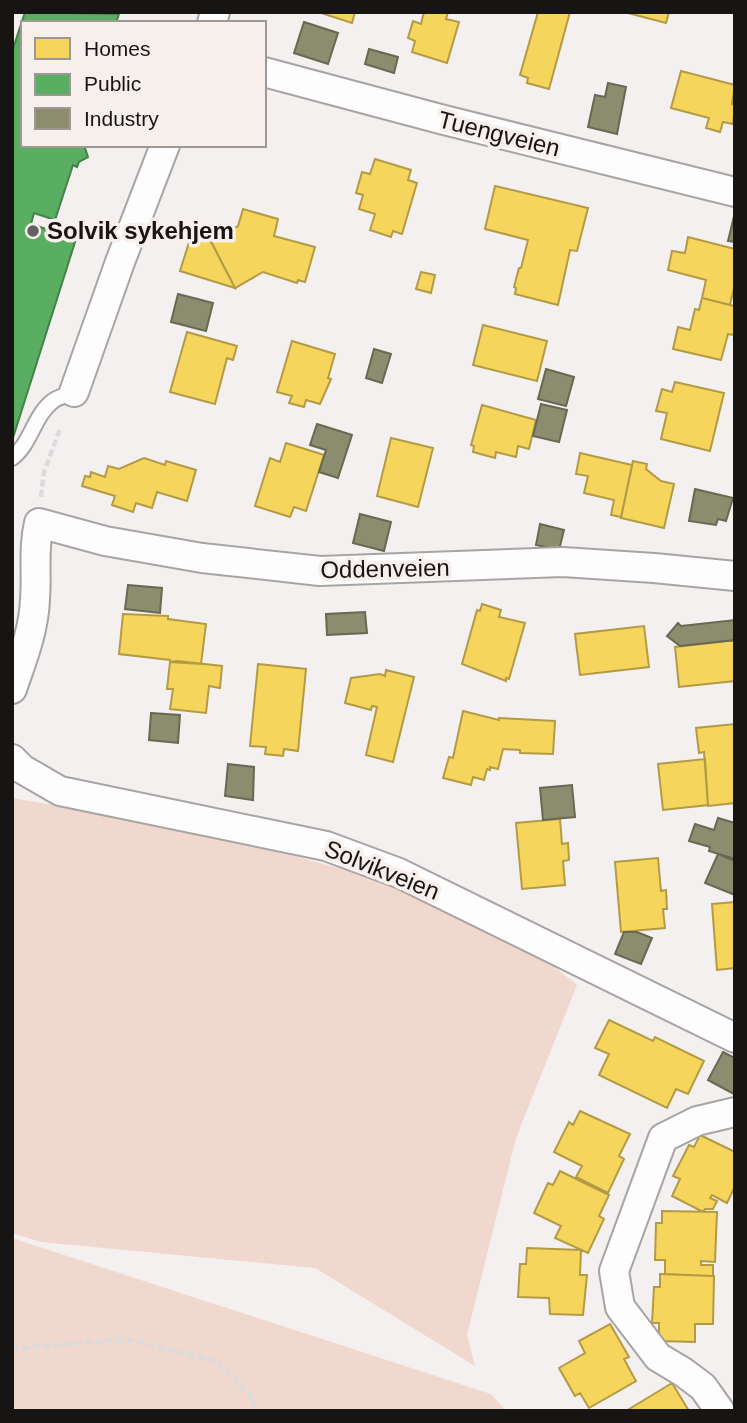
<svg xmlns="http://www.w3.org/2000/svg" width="747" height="1423" font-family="Helvetica,sans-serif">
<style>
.green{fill:#f1d8cf}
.homes{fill:#f6d55c;stroke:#b39b46;stroke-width:2}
.public{fill:#5aae61;stroke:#46804a;stroke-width:2}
.industry{fill:#8c8c6e;stroke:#696853;stroke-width:2}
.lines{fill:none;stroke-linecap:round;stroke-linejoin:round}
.service-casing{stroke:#a7a4a3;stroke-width:18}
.minor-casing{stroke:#a7a4a3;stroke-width:32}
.path{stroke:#dcdbdb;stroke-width:4.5;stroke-dasharray:7 3.5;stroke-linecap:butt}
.service{stroke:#fdfdfd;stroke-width:14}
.minor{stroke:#fdfdfd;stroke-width:28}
.poi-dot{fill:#646261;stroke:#f7efec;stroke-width:2.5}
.labels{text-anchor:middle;stroke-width:7;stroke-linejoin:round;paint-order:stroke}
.street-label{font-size:24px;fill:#171514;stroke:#f7efec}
.poi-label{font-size:24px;font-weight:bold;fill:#171514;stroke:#f7efec;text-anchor:start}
</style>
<rect width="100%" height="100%" fill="#f4f0ef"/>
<path class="green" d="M 12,798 L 194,829 L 402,885 L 546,960 L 577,985 L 516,1138 L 467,1335 L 475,1366 L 315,1268 L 41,1242 L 12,1233 Z
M 12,1238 L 491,1394 L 506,1411 L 12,1411 Z"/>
<path class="homes" d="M 318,12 L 355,12 L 352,23 Z
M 424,12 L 448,12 L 446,19 L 459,22 L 447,63 L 412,52 L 415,41 L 408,38 L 413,21 L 421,24 Z
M 538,12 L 570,12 L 549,89 L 527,83 L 528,78 L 520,75 Z
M 624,12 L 669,12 L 666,23 Z
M 681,71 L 735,85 L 732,104 L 735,105 L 733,124 L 723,122 L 720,132 L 706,128 L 709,118 L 671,108 Z
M 375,159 L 411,170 L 408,180 L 417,183 L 402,234 L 393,231 L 391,237 L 370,230 L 375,214 L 359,209 L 363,195 L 356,193 L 362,172 L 370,174 Z
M 495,186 L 588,208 L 577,251 L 570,250 L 558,305 L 515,294 L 516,288 L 514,287 L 519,268 L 521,268 L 528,240 L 485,229 Z
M 243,209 L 278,219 L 274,236 L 315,247 L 305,282 L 298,280 L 297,283 L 263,272 L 235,288 L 211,241 L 238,226 Z
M 195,232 L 208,236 L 235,288 L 180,271 L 191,236 L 193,236 Z
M 688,237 L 735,249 L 735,284 L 730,305 L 702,298 L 706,280 L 668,270 L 672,251 L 685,253 Z
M 421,272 L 435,275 L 431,293 L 416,289 Z
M 702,298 L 735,306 L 735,335 L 728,334 L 721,360 L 673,349 L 678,327 L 690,330 L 695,309 L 699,310 Z
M 483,325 L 547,341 L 537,381 L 473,365 Z
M 187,332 L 237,346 L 233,360 L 227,358 L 215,404 L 170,392 Z
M 292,341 L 335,354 L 328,378 L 331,379 L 320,404 L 306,400 L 304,407 L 289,403 L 292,396 L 277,392 Z
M 675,382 L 724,393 L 710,451 L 661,439 L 667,413 L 656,411 L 662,389 L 672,392 Z
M 482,405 L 536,420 L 529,449 L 518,446 L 516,457 L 496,452 L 495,458 L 473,452 L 474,446 L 471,445 Z
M 391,438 L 433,448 L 418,507 L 377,496 Z
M 286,443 L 324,455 L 306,511 L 294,507 L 290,517 L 255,506 L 270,458 L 280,462 Z
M 580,453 L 632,465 L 621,517 L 611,515 L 614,500 L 584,493 L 588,476 L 576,474 Z
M 144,458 L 165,465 L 166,461 L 196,470 L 187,501 L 157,492 L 152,508 L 136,503 L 133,512 L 112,505 L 115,496 L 82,486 L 85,476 L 90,477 L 91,472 L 105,477 L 108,466 L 119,469 Z
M 633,461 L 647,464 L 646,469 L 661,481 L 674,484 L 664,528 L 621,518 Z
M 482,604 L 501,610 L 499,617 L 525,623 L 509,679 L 506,678 L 506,681 L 462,664 L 477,610 L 480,611 Z
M 123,614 L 168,616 L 168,619 L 206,624 L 201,664 L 170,662 L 170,660 L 119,654 Z
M 644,626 L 649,667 L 580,675 L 575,634 Z
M 735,640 L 735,681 L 679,687 L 675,647 Z
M 177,661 L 222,666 L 220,688 L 209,686 L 206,713 L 170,709 L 173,689 L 167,689 L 170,662 Z
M 258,664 L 306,669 L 298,751 L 284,749 L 283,756 L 265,754 L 266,747 L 250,746 Z
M 386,670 L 414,677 L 393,762 L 366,755 L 377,707 L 372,706 L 371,710 L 345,703 L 351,678 L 380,674 L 385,676 Z
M 463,711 L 499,720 L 499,718 L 555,721 L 553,754 L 520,753 L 520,750 L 503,749 L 498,769 L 490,767 L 490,770 L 487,769 L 484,780 L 473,777 L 471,785 L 443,778 L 449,757 L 453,758 Z
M 735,724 L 735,803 L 708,806 L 704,752 L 699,753 L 696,728 Z
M 705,759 L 708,805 L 663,810 L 658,764 Z
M 560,819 L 562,844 L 568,843 L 569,860 L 563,861 L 565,885 L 522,889 L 516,823 Z
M 658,858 L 661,891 L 666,890 L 667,909 L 663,909 L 665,928 L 621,932 L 615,862 Z
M 735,902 L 735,968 L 717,970 L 712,904 Z
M 609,1020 L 653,1041 L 655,1037 L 704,1061 L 688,1094 L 676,1089 L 667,1108 L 599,1075 L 609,1054 L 595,1048 Z
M 580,1111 L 630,1134 L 619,1156 L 624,1159 L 608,1193 L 576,1177 L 582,1166 L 554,1152 L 569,1122 L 573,1125 Z
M 700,1135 L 735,1152 L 735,1186 L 727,1203 L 712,1195 L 710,1198 L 717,1201 L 713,1209 L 705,1209 L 703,1212 L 672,1196 L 680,1179 L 673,1176 L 689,1145 L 694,1147 Z
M 560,1171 L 609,1195 L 599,1216 L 604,1219 L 588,1253 L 555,1238 L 561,1226 L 534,1213 L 548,1183 L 553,1185 Z
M 662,1211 L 717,1212 L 715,1262 L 701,1261 L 701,1265 L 713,1265 L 713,1276 L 665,1274 L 665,1260 L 655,1260 L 656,1223 L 662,1223 Z
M 527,1248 L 581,1250 L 580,1275 L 587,1275 L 583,1315 L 550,1314 L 549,1298 L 518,1297 L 520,1264 L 526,1264 Z
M 660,1274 L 714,1276 L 713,1324 L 695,1324 L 695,1342 L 659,1341 L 659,1323 L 652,1323 L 654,1287 L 660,1287 Z
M 610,1324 L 629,1357 L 624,1359 L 636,1381 L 589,1408 L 580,1393 L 575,1396 L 559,1368 L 585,1353 L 579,1341 Z
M 672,1383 L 689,1411 L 626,1411 Z"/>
<path class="public" d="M 25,12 L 119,14 L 116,23 L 23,23 L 23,145 L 84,145 L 88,157 L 79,162 L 77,167 L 73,165 L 55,220 L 34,213 L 31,224 L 76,239 L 12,441 L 12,52 Z"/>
<path class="industry" d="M 304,22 L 338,33 L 328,64 L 294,53 Z
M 369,49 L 398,57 L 394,73 L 365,64 Z
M 608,83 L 626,87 L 617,134 L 588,127 L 595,95 L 605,97 Z
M 735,212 L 735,242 L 728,241 Z
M 178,294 L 213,303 L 206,331 L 171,322 Z
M 374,349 L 391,354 L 382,383 L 366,378 Z
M 546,369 L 574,377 L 566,406 L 538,399 Z
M 541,404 L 567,410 L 559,442 L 533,436 Z
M 317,424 L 352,435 L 338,478 L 319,472 L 326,450 L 310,445 Z
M 695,489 L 733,498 L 726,521 L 718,519 L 716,525 L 689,521 Z
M 360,514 L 391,522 L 384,551 L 353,543 Z
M 540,524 L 564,530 L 559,550 L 536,545 Z
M 128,585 L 162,588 L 160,613 L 125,609 Z
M 365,612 L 367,633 L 327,635 L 326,614 Z
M 735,620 L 735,640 L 680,646 L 667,636 L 678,623 L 681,626 Z
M 151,713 L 180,715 L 178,743 L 149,740 Z
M 228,764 L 254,767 L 253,800 L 225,796 Z
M 572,785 L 575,817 L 543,820 L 540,788 Z
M 718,818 L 735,823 L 735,859 L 709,851 L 710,847 L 689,841 L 695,824 L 714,830 Z
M 718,854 L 735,861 L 735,895 L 705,883 Z
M 624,932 L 637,932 L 652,938 L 641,964 L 615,954 Z
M 723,1052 L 735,1058 L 734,1094 L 708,1080 Z"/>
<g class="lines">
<defs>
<path id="service" d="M 12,458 C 31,444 34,415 53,401 C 58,397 68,395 74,392"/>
<path id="minor" d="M 212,23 L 215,12
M 264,72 L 444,120 L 735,192
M 74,392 L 120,262 L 165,145
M 12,689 C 22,660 34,630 35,599 C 37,573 33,548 39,523 L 105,541 L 202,558 L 320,571 L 563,562 L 654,568 L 735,576
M 12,759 L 22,769 L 60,791 L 326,846 L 399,873 L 735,1038
M 720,1411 L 703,1387 L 683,1372 L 658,1357 L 620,1307 L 614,1271 L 663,1138 L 697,1121 L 735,1112"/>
</defs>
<use href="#service" class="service-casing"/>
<use href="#minor" class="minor-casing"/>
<path class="path" d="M 41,497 L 44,472 L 60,429
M 12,1349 L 126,1339 L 217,1361 L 251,1396 L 255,1411"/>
<use href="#service" class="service"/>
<use href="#minor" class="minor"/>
</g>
<circle class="poi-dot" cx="33" cy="231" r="7"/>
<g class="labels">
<g class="street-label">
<text transform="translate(499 134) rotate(14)" y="8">Tuengveien</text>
<text transform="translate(385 569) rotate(-1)" y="8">Oddenveien</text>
<text transform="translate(382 870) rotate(22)" y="8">Solvikveien</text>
</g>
<g class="poi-label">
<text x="47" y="239">Solvik sykehjem</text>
</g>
</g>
<rect width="747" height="1423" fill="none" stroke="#171514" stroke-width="28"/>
<rect x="21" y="21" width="245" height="126" fill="#f7efec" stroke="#9d9896" stroke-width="2"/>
<rect x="35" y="38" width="35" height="21" fill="#f6d55c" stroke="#9d9896" stroke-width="2"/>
<text x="84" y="56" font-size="21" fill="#171514">Homes</text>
<rect x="35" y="74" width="35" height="21" fill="#5aae61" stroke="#9d9896" stroke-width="2"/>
<text x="84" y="91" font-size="21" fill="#171514">Public</text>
<rect x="35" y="108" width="35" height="21" fill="#8c8c6e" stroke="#9d9896" stroke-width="2"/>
<text x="84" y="126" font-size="21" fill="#171514">Industry</text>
</svg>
